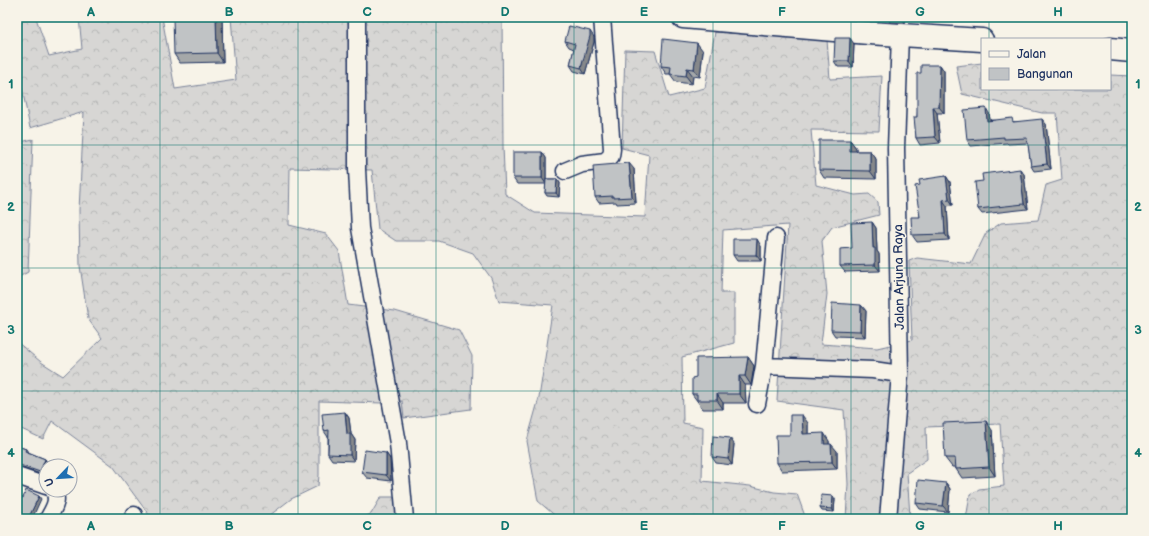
<svg xmlns="http://www.w3.org/2000/svg" width="1149" height="536" font-family="'Balsamiq Sans',sans-serif">
<style>
.forest{fill:url(#forest-crowns);stroke:#798299}
.lines{fill:none;stroke-linecap:round;stroke-linejoin:round}
.street-casing{stroke:#1b2f5e;stroke-width:19}
.secondary-casing{stroke:#1b2f5e;stroke-width:25}
.street{stroke:#f7f3e8;stroke-width:16}
.secondary{stroke:#f7f3e8;stroke-width:22}
.wall{fill:#a5a8a9;stroke:#1b2f5e}
.shaded-wall{fill:#86888a;stroke:#1b2f5e}
.building{fill:#c0c3c5;stroke:#1b2f5e}
.grid{fill:none;stroke:#0f766e;stroke-width:1;stroke-opacity:0.55}
.labels{text-anchor:middle;stroke-width:3;stroke-linejoin:round;paint-order:stroke}
.street-label{font-size:13px;fill:#1b2f5e;stroke:#f7f3e8}
.neatline{fill:none;stroke:#0f766e;stroke-width:1.5}
.grid-label{font-size:13px;text-anchor:middle;font-weight:bold;fill:#0f766e}
</style>
<defs>
<pattern id="forest-crowns" width="20" height="18" patternUnits="userSpaceOnUse"><rect width="20" height="18" fill="#d7d6d4"/><path d="M2 6a3 3 0 1 1 6 0M12 15a3 3 0 1 1 6 0" fill="none" stroke="#b8b8b8"/></pattern>
</defs>
<rect width="100%" height="100%" fill="#f7f3e8"/>
<filter id="ink" filterUnits="userSpaceOnUse"><feTurbulence type="fractalNoise" baseFrequency=".025" numOctaves="2"/><feDisplacementMap in="SourceGraphic" scale="8" xChannelSelector="R" yChannelSelector="G"/><feConvolveMatrix kernelMatrix="1 2 1 2 8 2 1 2 1" color-interpolation-filters="sRGB"/></filter>
<g filter="url(#ink)">
<path class="forest" d="M 79,17 L 162,17 L 175,89 L 236,80 L 231,17 L 502,17 L 503,146 L 505,194 L 535,213 L 645,217 L 649,155 L 622,148 L 625,50 L 655,51 L 669,97 L 705,88 L 715,32 L 827,40 L 830,79 L 882,76 L 879,131 L 811,130 L 816,185 L 855,195 L 869,194 L 878,202 L 879,215 L 832,227 L 822,241 L 827,294 L 821,344 L 877,348 L 912,340 L 909,261 L 917,258 L 971,264 L 986,233 L 1001,223 L 1038,220 L 1046,185 L 1062,180 L 1057,113 L 1042,113 L 962,94 L 956,66 L 982,63 L 982,89 L 1110,89 L 1110,75 L 1132,76 L 1132,519 L 966,519 L 970,495 L 979,489 L 1004,486 L 1000,424 L 926,427 L 927,459 L 907,473 L 910,516 L 882,510 L 880,519 L 846,519 L 848,484 L 844,410 L 777,401 L 788,225 L 723,230 L 721,293 L 734,293 L 734,343 L 682,357 L 683,423 L 703,427 L 702,481 L 750,486 L 774,492 L 797,494 L 806,519 L 559,519 L 538,501 L 527,441 L 539,398 L 553,305 L 499,301 L 491,278 L 473,253 L 439,241 L 396,241 L 378,229 L 372,170 L 290,168 L 289,225 L 326,234 L 339,251 L 348,305 L 395,311 L 459,330 L 472,356 L 471,409 L 404,418 L 402,401 L 382,403 L 319,401 L 319,475 L 318,486 L 291,499 L 265,519 L 152,519 L 113,466 L 52,421 L 43,439 L 17,427 L 17,342 L 41,362 L 63,376 L 102,338 L 88,319 L 80,266 L 79,210 L 84,112 L 30,128 L 22,88 L 17,88 L 17,19 L 36,18 L 49,56 L 82,49 Z
M 33,139 L 28,272 L 17,278 L 17,143 Z
M 381,497 L 396,497 L 398,519 L 360,519 L 371,514 Z"/>
<g class="lines">
<defs>
<path id="street" d="M 357,17 L 357,169 L 360,228 L 398,443 L 405,519
M 565,171 L 582,164 L 605,161 L 611,156 L 612,149 L 602,17
M 764,366 L 776,238
M 757,404 L 764,366 L 873,370 L 900,374
M 17,476 L 46,486
M 48,519 C 53,509 60,500 53,490
M 132,519 L 134,515
M 888,519 L 900,374 L 896,148 L 900,35"/>
<path id="secondary" d="M 683,17 L 869,33 L 982,40
M 1110,49 L 1132,51"/>
</defs>
<use href="#street" class="street-casing"/>
<use href="#secondary" class="secondary-casing"/>
<use href="#street" class="street"/>
<use href="#secondary" class="secondary"/>
</g>
<path class="wall" d="M 887,17 L 906,17 L 905,23 L 890,22 Z
M 222,18 L 223,62 L 180,63 L 174,54 Z
M 594,37 L 594,42 L 585,74 L 574,71 L 570,65 L 574,49 L 569,47 L 565,41 Z
M 854,44 L 853,67 L 838,67 L 834,61 Z
M 703,51 L 700,77 L 693,76 L 692,84 L 676,82 L 670,74 L 666,74 L 661,66 Z
M 940,65 L 944,71 L 944,113 L 937,113 L 940,143 L 920,145 L 916,138 L 917,117 L 921,73 Z
M 989,113 L 990,120 L 1046,124 L 1051,169 L 1034,171 L 1031,166 L 1028,143 L 1008,144 L 1007,143 L 971,146 L 967,140 Z
M 850,140 L 856,148 L 856,151 L 870,151 L 876,159 L 876,179 L 824,178 L 819,170 Z
M 542,152 L 546,158 L 546,179 L 557,179 L 560,183 L 559,197 L 547,196 L 545,193 L 546,184 L 517,184 L 513,178 Z
M 634,169 L 636,203 L 617,204 L 616,202 L 599,203 L 595,197 Z
M 1024,174 L 1028,209 L 982,214 L 978,209 L 983,181 Z
M 946,176 L 950,182 L 953,205 L 947,206 L 949,240 L 917,242 L 912,235 L 920,217 L 920,185 Z
M 872,222 L 876,228 L 877,251 L 879,254 L 880,271 L 845,272 L 840,266 L 852,248 Z
M 761,246 L 761,261 L 737,261 L 733,255 Z
M 861,305 L 866,311 L 865,337 L 835,336 L 831,330 Z
M 748,357 L 754,366 L 751,385 L 745,385 L 746,403 L 723,403 L 723,409 L 703,409 L 692,394 L 696,377 Z
M 345,412 L 349,418 L 351,434 L 355,440 L 354,461 L 332,460 L 328,454 L 328,437 L 324,431 Z
M 808,423 L 808,434 L 829,441 L 829,444 L 837,451 L 837,469 L 782,471 L 777,463 L 790,435 Z
M 992,430 L 995,476 L 962,478 L 956,469 L 955,467 L 952,467 L 945,458 Z
M 734,444 L 732,465 L 716,463 L 712,457 Z
M 17,446 L 26,449 L 28,452 L 45,459 L 47,462 L 43,475 L 20,467 L 17,467 Z
M 386,453 L 390,459 L 391,481 L 367,478 L 362,472 Z
M 946,483 L 950,489 L 948,512 L 920,509 L 916,503 Z
M 835,499 L 834,512 L 822,511 L 820,508 Z"/>
<path class="shaded-wall" d="M 216,17 L 221,17 L 222,18 L 223,62 L 217,53 Z
M 901,17 L 906,17 L 905,23 Z
M 590,31 L 594,37 L 594,42 L 585,74 L 581,68 Z
M 850,38 L 854,44 L 853,67 L 849,61 Z
M 697,43 L 703,51 L 700,77 L 694,69 Z
M 940,65 L 944,71 L 944,113 L 939,107 Z
M 687,68 L 693,76 L 692,84 L 686,76 Z
M 933,107 L 937,113 L 940,143 L 935,137 Z
M 986,108 L 989,113 L 991,126 L 987,121 Z
M 1042,119 L 1046,124 L 1051,169 L 1047,164 Z
M 850,140 L 856,148 L 856,159 L 850,151 Z
M 870,151 L 876,159 L 876,179 L 870,171 Z
M 542,152 L 546,158 L 546,184 L 542,178 Z
M 629,163 L 634,169 L 636,203 L 632,197 Z
M 1020,169 L 1024,174 L 1028,209 L 1024,204 Z
M 946,176 L 950,182 L 953,205 L 949,199 Z
M 557,179 L 560,183 L 559,197 L 556,193 Z
M 943,200 L 947,206 L 949,240 L 945,234 Z
M 872,222 L 876,228 L 877,251 L 879,254 L 880,271 L 875,265 L 873,248 Z
M 757,239 L 761,246 L 761,261 L 756,255 Z
M 861,305 L 866,311 L 865,337 L 860,331 Z
M 748,357 L 754,366 L 751,385 L 745,376 Z
M 739,376 L 745,385 L 746,403 L 739,394 Z
M 717,394 L 723,403 L 723,409 L 717,400 Z
M 345,412 L 349,418 L 351,434 L 355,440 L 354,461 L 350,455 L 347,434 Z
M 802,415 L 808,423 L 808,442 L 803,434 Z
M 986,421 L 992,430 L 995,476 L 989,467 Z
M 824,433 L 829,441 L 829,452 L 824,444 Z
M 730,438 L 734,444 L 732,465 L 728,459 Z
M 831,444 L 837,451 L 837,469 L 832,462 Z
M 386,453 L 390,459 L 391,481 L 386,475 Z
M 45,459 L 47,462 L 43,475 L 40,472 Z
M 946,483 L 950,489 L 948,512 L 943,506 Z
M 39,496 L 41,499 L 32,519 L 28,519 Z
M 833,496 L 835,499 L 834,512 L 832,509 Z"/>
<path class="building" d="M 173,17 L 216,17 L 217,53 L 174,54 Z
M 569,26 L 590,31 L 590,36 L 581,68 L 570,65 L 575,44 L 565,41 Z
M 835,38 L 850,38 L 849,61 L 834,61 Z
M 663,39 L 697,43 L 694,69 L 687,68 L 686,76 L 670,74 L 671,67 L 661,66 Z
M 921,65 L 940,65 L 939,107 L 933,107 L 935,137 L 916,138 L 914,117 L 917,117 L 917,73 L 921,73 Z
M 986,108 L 987,121 L 1012,118 L 1013,122 L 1042,119 L 1047,164 L 1031,166 L 1027,138 L 1004,139 L 1004,137 L 967,140 L 964,110 Z
M 819,140 L 850,140 L 850,151 L 870,151 L 870,171 L 819,170 Z
M 513,152 L 542,152 L 542,178 L 513,178 Z
M 629,163 L 632,197 L 613,198 L 613,196 L 595,197 L 593,166 Z
M 1020,169 L 1024,204 L 978,209 L 975,182 L 983,181 L 982,174 Z
M 946,176 L 949,199 L 943,200 L 945,234 L 912,235 L 911,217 L 920,217 L 915,186 L 920,185 L 919,180 Z
M 546,179 L 557,179 L 556,193 L 545,193 Z
M 872,222 L 873,248 L 875,248 L 875,265 L 840,266 L 840,249 L 852,248 L 851,223 Z
M 733,239 L 757,239 L 756,255 L 733,255 Z
M 832,303 L 861,305 L 860,331 L 831,330 Z
M 748,357 L 745,376 L 739,376 L 739,394 L 717,394 L 717,400 L 697,400 L 697,394 L 692,394 L 692,378 L 696,377 L 696,358 Z
M 345,412 L 347,434 L 350,434 L 350,455 L 328,454 L 329,430 L 324,431 L 322,414 Z
M 790,415 L 802,415 L 803,434 L 824,433 L 824,444 L 831,444 L 832,462 L 777,463 L 776,435 L 790,435 Z
M 986,421 L 989,467 L 956,469 L 955,458 L 945,458 L 943,423 Z
M 713,436 L 730,438 L 728,459 L 712,457 Z
M 17,446 L 26,449 L 25,451 L 45,459 L 40,472 L 17,464 Z
M 365,450 L 386,453 L 386,475 L 362,472 Z
M 918,480 L 946,483 L 943,506 L 916,503 Z
M 26,490 L 39,496 L 28,519 L 17,519 L 17,495 L 23,498 Z
M 821,495 L 833,496 L 832,509 L 820,508 Z"/>
</g>
<path class="grid" d="M 160,17 L 160,519M 298,17 L 298,519M 436,17 L 436,519M 574,17 L 574,519M 713,17 L 713,519M 851,17 L 851,519M 989,17 L 989,39M 989,89 L 989,519M 17,145 L 1132,145M 17,268 L 1132,268M 17,391 L 1132,391"/>
<g class="labels">
<g class="street-label">
<text transform="translate(898 277) rotate(-91)" y="5">Jalan Arjuna Raya</text>
</g>
</g>
<rect width="1149" height="536" fill="none" stroke="#f7f3e8" stroke-width="44"/>
<rect x="981" y="38" width="130" height="52" fill="#f7f3e8" stroke="#9fa5b1"/>
<rect x="989" y="51" width="20" height="6" fill="#f7f3e8" stroke="#9fa5b1"/>
<text x="1017" y="58" font-size="12" fill="#1b2f5e">Jalan</text>
<rect x="989" y="68" width="20" height="12" fill="#c0c3c5" stroke="#9fa5b1"/>
<text x="1017" y="78" font-size="12" fill="#1b2f5e">Bangunan</text>
<g transform="translate(58 478) rotate(245)"><circle r="19" fill="#f7f3e8" stroke="#9fa5b1"/>
<path d="M0-3L7 15L0 10L-7 15Z" fill="#1f6fb2"/>
<text y="-6" font-size="11" font-weight="bold" text-anchor="middle" fill="#1b2f5e">U</text>
</g>
<rect x="22" y="22" width="1105" height="492" class="neatline"/>
<g class="grid-label">
<text x="91" y="16">A</text>
<text x="229" y="16">B</text>
<text x="367" y="16">C</text>
<text x="505" y="16">D</text>
<text x="644" y="16">E</text>
<text x="782" y="16">F</text>
<text x="920" y="16">G</text>
<text x="1058" y="16">H</text>
<text x="11" y="88">1</text>
<text x="1138" y="88">1</text>
<text x="11" y="211">2</text>
<text x="1138" y="211">2</text>
<text x="11" y="334">3</text>
<text x="1138" y="334">3</text>
<text x="11" y="457">4</text>
<text x="1138" y="457">4</text>
<text x="91" y="530">A</text>
<text x="229" y="530">B</text>
<text x="367" y="530">C</text>
<text x="505" y="530">D</text>
<text x="644" y="530">E</text>
<text x="782" y="530">F</text>
<text x="920" y="530">G</text>
<text x="1058" y="530">H</text>
</g>
</svg>
